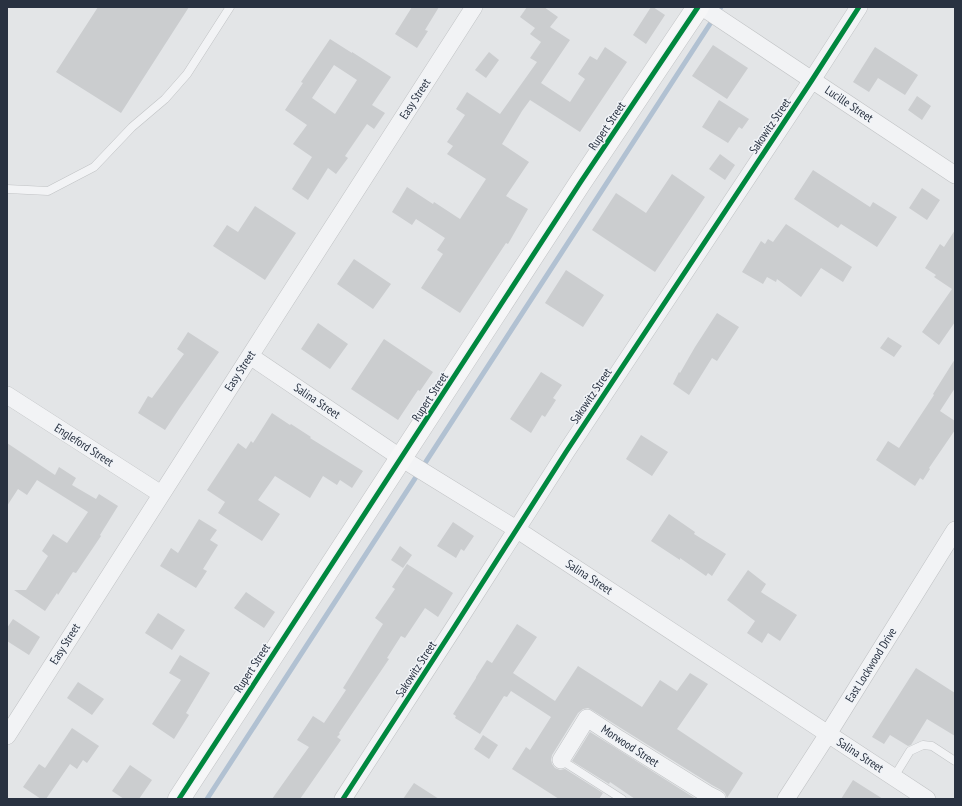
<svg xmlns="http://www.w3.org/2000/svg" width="962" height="806" font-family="'PT Sans Narrow',sans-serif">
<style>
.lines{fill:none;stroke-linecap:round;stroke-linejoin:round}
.stream{stroke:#b1c1d2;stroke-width:5}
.building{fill:#cbcdcf;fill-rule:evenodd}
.lane-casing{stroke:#c1c3c5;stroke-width:9}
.street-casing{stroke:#c1c3c5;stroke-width:18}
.secondary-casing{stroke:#c1c3c5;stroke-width:23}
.lane{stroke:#f2f3f5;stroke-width:8}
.street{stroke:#f2f3f5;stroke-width:17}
.secondary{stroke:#f6f6f7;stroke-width:22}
.cycleway-casing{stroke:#f0f3f7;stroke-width:8}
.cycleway{stroke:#00873e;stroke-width:5}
.labels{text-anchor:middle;stroke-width:3;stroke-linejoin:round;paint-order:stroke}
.street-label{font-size:12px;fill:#293241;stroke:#f0f3f7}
</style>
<rect width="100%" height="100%" fill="#e3e5e7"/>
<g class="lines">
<path class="stream" d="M 207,799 L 721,7"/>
</g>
<path class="building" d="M 98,7 L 189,7 L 121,113 L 56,72 Z
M 412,7 L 439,7 L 425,30 L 428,31 L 417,48 L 395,34 Z
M 527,7 L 544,7 L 558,17 L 550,27 L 570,40 L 541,83 L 570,102 L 585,79 L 578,74 L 590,56 L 597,60 L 605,47 L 627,62 L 580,132 L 530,100 L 522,111 L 502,144 L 529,162 L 506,196 L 528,209 L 508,244 L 506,243 L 460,313 L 421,288 L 443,254 L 437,250 L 445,238 L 416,219 L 412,225 L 392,212 L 407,187 L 433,204 L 434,202 L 460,219 L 486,179 L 447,154 L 453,146 L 447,142 L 465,115 L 456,109 L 467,92 L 500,114 L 537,62 L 530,58 L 541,42 L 530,34 L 535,28 L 520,17 Z
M 651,7 L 653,7 L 665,15 L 646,44 L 633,35 Z
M 330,39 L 352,53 L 352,52 L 391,77 L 372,105 L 385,113 L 374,129 L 367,124 L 345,156 L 348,158 L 336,174 L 328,168 L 308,200 L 292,189 L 312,157 L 293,144 L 307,125 L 285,110 L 303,83 L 301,82 ZM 334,65 L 357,80 L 335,114 L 312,98 Z
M 713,45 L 748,68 L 727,99 L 692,76 Z
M 875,47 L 918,75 L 905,95 L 878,78 L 869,92 L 853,82 Z
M 489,52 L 499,60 L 486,78 L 475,70 Z
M 917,96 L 931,106 L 922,120 L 908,110 Z
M 719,100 L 749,119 L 742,129 L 739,127 L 728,143 L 702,127 Z
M 720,154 L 735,165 L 725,180 L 709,169 Z
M 813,170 L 870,207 L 873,202 L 897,217 L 877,247 L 841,224 L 838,228 L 794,199 Z
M 672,174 L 705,197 L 655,272 L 592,230 L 616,193 L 646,213 Z
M 922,188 L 940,200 L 927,220 L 909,208 Z
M 255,206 L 296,233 L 265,280 L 213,246 L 227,225 L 238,232 Z
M 786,224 L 852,267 L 843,282 L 821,268 L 801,297 L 777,279 L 776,282 L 767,277 L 763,284 L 742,272 L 761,241 L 765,244 L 768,239 L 773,242 Z
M 955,230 L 955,322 L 939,345 L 922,332 L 952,289 L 934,277 L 936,275 L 925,268 L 940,244 L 944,247 Z
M 354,259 L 391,284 L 373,309 L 337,284 Z
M 566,270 L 604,295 L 583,327 L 545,303 Z
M 717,313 L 739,327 L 717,361 L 712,358 L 689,395 L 673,384 L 679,372 L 680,373 L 695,347 Z
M 318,323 L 348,344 L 330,369 L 301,349 Z
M 188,332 L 219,352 L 179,409 L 165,430 L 138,413 L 148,396 L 152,398 L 184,354 L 177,349 Z
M 888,337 L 902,346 L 894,357 L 880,348 Z
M 384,339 L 433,372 L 420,391 L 418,390 L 398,420 L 351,389 Z
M 955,359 L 955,388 L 940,411 L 955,421 L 955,430 L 929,468 L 930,469 L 923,480 L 920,478 L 915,486 L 876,460 L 888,441 L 899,448 L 934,395 L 933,394 Z
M 541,372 L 562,385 L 553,398 L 556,400 L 545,417 L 542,415 L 531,433 L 510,419 Z
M 272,413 L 290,425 L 291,424 L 311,437 L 310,438 L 363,471 L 352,488 L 340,480 L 337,485 L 323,476 L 310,498 L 275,476 L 258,500 L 280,514 L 262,541 L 218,513 L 225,502 L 207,490 L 238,443 L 246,449 L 251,441 L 253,443 Z
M 641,435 L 668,452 L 652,476 L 626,459 Z
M 7,443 L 55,475 L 59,467 L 76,478 L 72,485 L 96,499 L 99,494 L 118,506 L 100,535 L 101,536 L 76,573 L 73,572 L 58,595 L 57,593 L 45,611 L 14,590 L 26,590 L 48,556 L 42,551 L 53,534 L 67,543 L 88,512 L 37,480 L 27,495 L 18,489 L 7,506 Z
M 669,514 L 695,532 L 694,534 L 726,554 L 712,576 L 708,573 L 706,576 L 680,558 L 680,560 L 651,541 Z
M 199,519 L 217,530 L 210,540 L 218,545 L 203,569 L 207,571 L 196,588 L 160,566 L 171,548 L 178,553 Z
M 453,522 L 474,536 L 464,551 L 461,549 L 456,558 L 437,546 Z
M 400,546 L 412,555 L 403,568 L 391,560 Z
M 407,564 L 453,593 L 438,617 L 425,608 L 405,638 L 401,636 L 387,658 L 389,659 L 339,733 L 340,734 L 337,737 L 341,740 L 300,799 L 272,799 L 309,747 L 297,740 L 313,716 L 324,723 L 346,690 L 343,688 L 383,624 L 375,618 L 395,589 L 392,587 Z
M 748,570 L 766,584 L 761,592 L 797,615 L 780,641 L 768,633 L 762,643 L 747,633 L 755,621 L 727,600 Z
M 246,592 L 275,612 L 264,628 L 234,608 Z
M 158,613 L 185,630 L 172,650 L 145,633 Z
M 13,619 L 40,637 L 29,655 L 7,641 L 7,628 Z
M 517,624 L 537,637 L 513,673 L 555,701 L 578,666 L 642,707 L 660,680 L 677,691 L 690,673 L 708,684 L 677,729 L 743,773 L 727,798 L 725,793 L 721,790 L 712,785 L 592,710 L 588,708 L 583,709 L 578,713 L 552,755 L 551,760 L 552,764 L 555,768 L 560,770 L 565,769 L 603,793 L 599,799 L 559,799 L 512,769 L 526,747 L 530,750 L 551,717 L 511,691 L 507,697 L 504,696 L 480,734 L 455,718 L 456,716 L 453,714 L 476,678 L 476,677 L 487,660 L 492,663 Z
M 180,655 L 210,673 L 186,713 L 189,715 L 174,739 L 152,724 L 181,680 L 169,673 Z
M 916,668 L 955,693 L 955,736 L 927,719 L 911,745 L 908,746 L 890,735 L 884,744 L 872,737 Z
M 78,682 L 104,699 L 92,715 L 67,698 Z
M 72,728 L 99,746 L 87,763 L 83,760 L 77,769 L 70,764 L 46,799 L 41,799 L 23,787 L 39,764 L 45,768 Z
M 590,732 L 614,747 L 696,799 L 635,799 L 610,782 L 609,784 L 572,761 Z
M 483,735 L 498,745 L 489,759 L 474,749 Z
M 130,765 L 152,780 L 139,799 L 124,799 L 112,791 Z
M 853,780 L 883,799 L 841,799 Z
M 414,783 L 439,799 L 403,799 Z"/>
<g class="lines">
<defs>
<path id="lane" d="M 7,189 L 48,191 L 94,167 L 132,127 L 165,99 L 187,74 L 230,7
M 561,760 L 622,799
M 894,777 L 910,751 L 923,745 L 932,746 L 955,761"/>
<path id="street" d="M 702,7 L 955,175
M 250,356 L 401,458 L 516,529 L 927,799
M 7,395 L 161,494
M 7,736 C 162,492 318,250 474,7
M 561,760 L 587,718 L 619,739 L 707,794 L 717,799
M 343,799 L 453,629 L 566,452 L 812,80 L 859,7
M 786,799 L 828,734 L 955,530"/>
<path id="secondary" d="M 179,799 L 580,183 L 698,7"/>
</defs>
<use href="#lane" class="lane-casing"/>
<use href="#street" class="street-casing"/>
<use href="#secondary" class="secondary-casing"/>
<use href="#lane" class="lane"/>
<use href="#street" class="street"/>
<use href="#secondary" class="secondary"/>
<defs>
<path id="cycleway" d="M 179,799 L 580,183 L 698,7
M 343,799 L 453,629 L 566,452 L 812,80 L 859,7"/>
</defs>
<use href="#cycleway" class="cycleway-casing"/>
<use href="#cycleway" class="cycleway"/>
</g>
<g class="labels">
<g class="street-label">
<text transform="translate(415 99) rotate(-57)" y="4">Easy Street</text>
<text transform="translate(849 104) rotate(34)" y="4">Lucille Street</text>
<text transform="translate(607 126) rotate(-56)" y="4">Rupert Street</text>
<text transform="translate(770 126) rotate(-56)" y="4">Sakowitz Street</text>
<text transform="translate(240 371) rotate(-57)" y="4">Easy Street</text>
<text transform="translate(591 396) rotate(-56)" y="4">Sakowitz Street</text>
<text transform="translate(430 397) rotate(-57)" y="4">Rupert Street</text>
<text transform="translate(317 401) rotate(34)" y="4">Salina Street</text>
<text transform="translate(84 445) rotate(33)" y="4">Engleford Street</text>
<text transform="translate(589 577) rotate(33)" y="4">Salina Street</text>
<text transform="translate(65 644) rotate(-58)" y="4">Easy Street</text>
<text transform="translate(871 665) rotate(-58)" y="4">East Lockwood Drive</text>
<text transform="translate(252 668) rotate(-57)" y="4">Rupert Street</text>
<text transform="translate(416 669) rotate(-57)" y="4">Sakowitz Street</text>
<text transform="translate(630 746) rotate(33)" y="4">Morwood Street</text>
<text transform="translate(860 755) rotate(33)" y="4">Salina Street</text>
</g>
</g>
<rect width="962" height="806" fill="none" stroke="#293241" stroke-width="16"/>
</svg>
